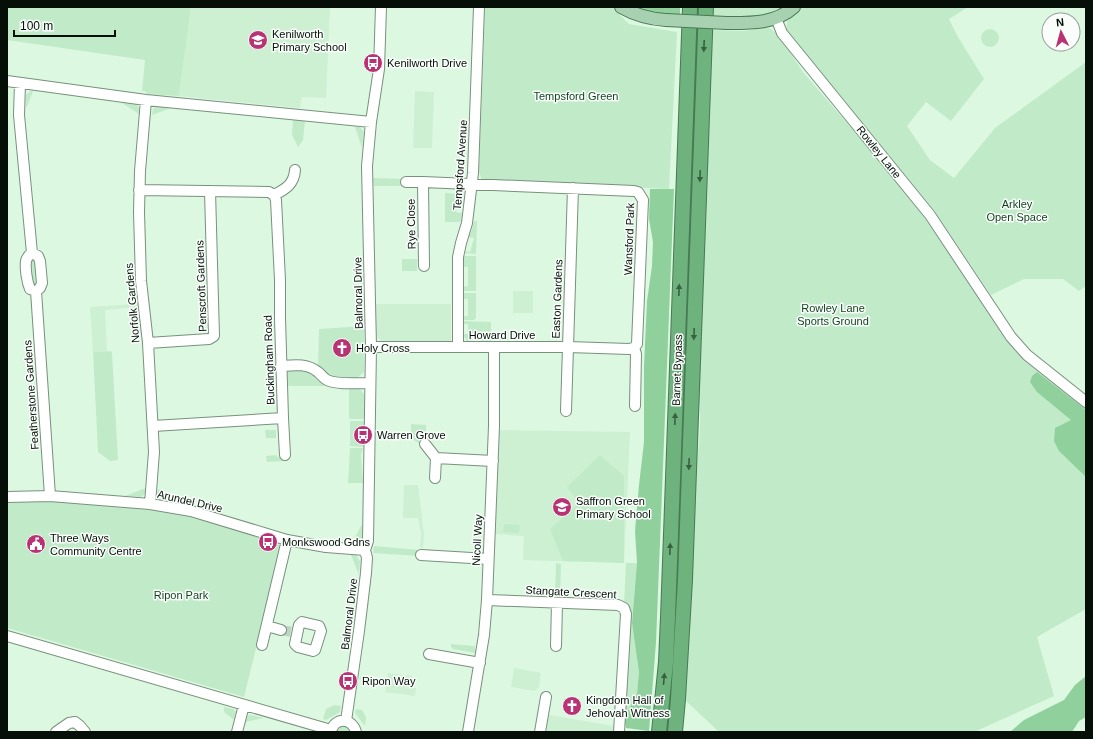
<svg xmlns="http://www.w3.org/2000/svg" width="1093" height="739" font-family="Helvetica,sans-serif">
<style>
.built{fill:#cdefd2}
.green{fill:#c1ebc8}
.forest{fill:#8fd09c}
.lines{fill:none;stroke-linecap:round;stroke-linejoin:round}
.minor-tunnel{stroke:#bcd5c0;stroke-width:10;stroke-dasharray:10 5;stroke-linecap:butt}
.minor-casing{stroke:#78917c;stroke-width:12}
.major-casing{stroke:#497954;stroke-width:14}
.highway-casing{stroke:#497954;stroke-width:16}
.minor{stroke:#fff;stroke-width:10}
.major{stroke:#a8d1b1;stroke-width:12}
.highway{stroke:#6eb37d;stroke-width:14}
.major-bridge-casing{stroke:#497954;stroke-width:14;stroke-linecap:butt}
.major-bridge{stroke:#a8d1b1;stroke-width:12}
.oneway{fill:#3a6042}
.labels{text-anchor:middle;stroke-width:3;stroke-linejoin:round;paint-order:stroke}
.poi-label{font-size:11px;fill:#050e07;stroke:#f9fefa;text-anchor:start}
.park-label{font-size:11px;fill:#0f3f1e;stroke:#f9fefa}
.street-label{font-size:11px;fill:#050e07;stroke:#f9fefa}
</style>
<rect width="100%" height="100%" fill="#dcf8e1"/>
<path class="built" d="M 191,7 L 330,7 L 326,98 L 302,97 L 300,108 L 179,96 Z
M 415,91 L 434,92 L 432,148 L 413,148 Z
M 513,291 L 533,291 L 533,313 L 513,313 Z
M 137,304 L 138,307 L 105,310 L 107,351 L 93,352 L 90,307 Z
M 376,304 L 451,304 L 451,341 L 382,341 L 378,338 L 376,334 Z
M 499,430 L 630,432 L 624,563 L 523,560 L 524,536 L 495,534 Z
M 404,485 L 418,485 L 424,534 L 423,548 L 420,547 L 421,534 L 418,518 L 403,518 Z
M 514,668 L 541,673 L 539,687 L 535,691 L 511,687 Z
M 388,673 L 412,676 L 411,687 L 416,688 L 415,696 L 385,692 L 386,684 L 359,680 L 360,676 L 387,680 Z
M 549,715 L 614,726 L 613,732 L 546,732 Z"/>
<path class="green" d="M 7,7 L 191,7 L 179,96 L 147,94 L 145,91 L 142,91 L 145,60 L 7,40 Z
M 485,7 L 612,7 L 629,24 L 677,32 L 669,189 L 482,181 L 479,171 Z
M 697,7 L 700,7 L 676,653 L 669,732 L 666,732 Z
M 712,7 L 782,7 C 759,21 737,17 712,17 Z
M 799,7 L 968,7 L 949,19 L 958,37 L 984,79 L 951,121 L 926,102 L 907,126 L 930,160 L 954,178 L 995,128 L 1086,62 L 1086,286 L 1079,291 L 1063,279 L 1024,279 L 991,295 L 934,210 L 788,33 C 784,19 790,16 799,7 Z
M 764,28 L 769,28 L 778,34 L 803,72 L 902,187 L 963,271 L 1023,358 L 1086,408 L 1086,609 L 1037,637 L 1054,696 L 974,732 L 719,732 L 684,699 L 696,467 C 700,440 702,418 698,391 L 705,236 L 711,30 L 743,31 Z
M981 38a9 9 0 1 1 18 0a9 9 0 1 1-18 0Z
M 33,91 L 27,107 L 26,107 L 26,95 L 29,92 Z
M 122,103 L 136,104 L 140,109 L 139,114 Z
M 157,106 L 171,108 L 152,115 L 153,109 Z
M 293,120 L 305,121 L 303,140 L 298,147 L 292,135 Z
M 355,127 L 360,127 L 364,132 L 362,148 Z
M 373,178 L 405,179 L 405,186 L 374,186 Z
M 461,189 L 464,191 L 463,199 L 458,199 L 456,212 L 462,213 L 461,221 L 459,222 L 445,222 L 445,193 L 461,194 Z
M 474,221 L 477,221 L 476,254 L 464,253 L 464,251 L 470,252 L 474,238 L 468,237 L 471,233 Z
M 464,256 L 476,256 L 476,291 L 463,291 L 462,287 L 468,286 L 468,267 L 462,267 Z
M 33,257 L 38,261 L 37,286 L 31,285 L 30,258 Z
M 402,259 L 417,259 L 417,271 L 402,271 Z
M 463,293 L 476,293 L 476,318 L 474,320 L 462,320 L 462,316 L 468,316 L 468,299 L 463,299 Z
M 462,321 L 491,322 L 491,342 L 481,342 L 481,336 L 472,336 L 471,342 L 468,342 L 462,334 L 468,334 L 468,324 L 462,324 Z
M 364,326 L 364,372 L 357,378 C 337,378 334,381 318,366 L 319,329 Z
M 111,351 L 112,353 L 118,460 L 110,461 L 98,452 L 93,352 Z
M 288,369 L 308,370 L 325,384 L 324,386 L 287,386 L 286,371 Z
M 349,388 L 359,388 L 364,394 L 364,417 L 363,419 L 351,419 L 349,418 Z
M 350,421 L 364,421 L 364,445 L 362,447 L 350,446 Z
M 411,424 L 426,425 L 426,441 L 423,445 L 411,439 Z
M 265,430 L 276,430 L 276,438 L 266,438 Z
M 350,448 L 363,448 L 361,455 L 363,483 L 348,483 Z
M 277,455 L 277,457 L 288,456 L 288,461 L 267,462 L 266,456 Z
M 600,455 L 624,476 L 624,563 L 563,561 L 550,529 L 579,503 L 567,487 Z
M 146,488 L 145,494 L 141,497 L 125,496 Z
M 158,489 L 175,501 L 162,499 L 157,494 Z
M 49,501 L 149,508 L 195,516 L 263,537 L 278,544 L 281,547 L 244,697 L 7,628 L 7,503 Z
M 362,524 L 362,538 L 356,543 L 352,543 Z
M 504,524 L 520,525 L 519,533 L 503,532 Z
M 374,546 L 419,550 L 419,556 L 373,553 Z
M 351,555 L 356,555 L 360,561 L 359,575 Z
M 556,563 L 561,564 L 560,598 L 555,598 Z
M 626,563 L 637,563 L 632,623 L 639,672 L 637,694 L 624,718 L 624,604 Z
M 451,644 L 475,646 L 475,653 L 453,649 L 451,647 Z
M 334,705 L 341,706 L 340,712 L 326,720 L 323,719 L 326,709 Z
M 224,707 L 233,709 L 236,712 L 234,720 L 224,712 Z
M 356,709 L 362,710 L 366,717 L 365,726 L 355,713 Z
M 251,715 L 264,718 L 245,722 L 247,716 Z
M 347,725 L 352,732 L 334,732 L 338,726 Z"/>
<path class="forest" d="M 633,7 L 680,7 L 680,16 L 657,15 Z
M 650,189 L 674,189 L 656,642 L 649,731 L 626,728 L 624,718 L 637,694 L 639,672 L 632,623 L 637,563 L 635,531 L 639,485 L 644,442 L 644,367 L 647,301 L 652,266 L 653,242 L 649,219 Z
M 1037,372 L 1086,410 L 1086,477 L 1059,451 L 1054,441 L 1055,428 L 1071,420 L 1037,392 L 1030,382 L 1032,376 Z
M 1086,676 L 1086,717 L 1079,721 L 1072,732 L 1010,732 L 1024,720 L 1064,700 L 1075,685 Z"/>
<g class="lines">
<path class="minor-tunnel" d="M 281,630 L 292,632"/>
<defs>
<path id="minor" d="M 776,18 L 782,33 L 930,215 L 1011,337 L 1027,355 L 1086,402
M 7,81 L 146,100 L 371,122
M 20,83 L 19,115 L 32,253
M 146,100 L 140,171 L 139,212 L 141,281 L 148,343 L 154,452 L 150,504
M 406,182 L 423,182
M 139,190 L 269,192 L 274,195 L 276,200 L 280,280 L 280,318 L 283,418 L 153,426
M 274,195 C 286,189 294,184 295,170
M 32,253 L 38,256 L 40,261 L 42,283 L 40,288 L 36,291 L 30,289 C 27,282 25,269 26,261 C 27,257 29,255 32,253 Z
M 424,266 L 423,182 L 634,191 L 638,192 L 643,200 L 637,344 L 634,348
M 36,291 L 50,496
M 148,343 L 209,339 L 214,336 L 210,191
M 458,346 L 458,257 L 461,243 L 467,223 L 473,173 L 479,7
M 371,347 L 568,347 L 629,349 L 634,348
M 634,348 L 636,354 L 635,406
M 281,366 C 294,365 307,363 318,372 C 321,374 323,378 327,380 C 337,385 359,383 370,383
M 566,411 L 573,188
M 283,418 L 285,455
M 425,444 L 436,458 L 435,478
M 436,458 L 493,461
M 7,497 L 50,496 L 150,504 L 191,511 L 287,540 L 326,547 L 365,550
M 421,555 L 488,559
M 487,600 L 618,605 L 624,608 L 626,614 L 619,732
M 302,622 L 319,626 L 321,631 L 315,650 L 313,651 L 298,647 L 295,644 L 299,625 Z
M 267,626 L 281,630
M 7,636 L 331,730
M 262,645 L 287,540
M 556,646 L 557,603
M 429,654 L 480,663
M 346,721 L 359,631 L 366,573 L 367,558 L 365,550 L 368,541 L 371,347 L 367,166 L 371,122 L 379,69 L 381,7
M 56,732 L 69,723 L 75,722 L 80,726 L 85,732
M 237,732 L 244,705
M 331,732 C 334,717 352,717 356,732
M 468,732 L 484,635 L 487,600 L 494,426 L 494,347
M 540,732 L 546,697"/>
<path id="major" d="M 621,7 C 635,15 649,19 666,20
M 727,23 C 751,23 775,24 794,7"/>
<path id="highway" d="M 659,732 L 666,662 L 668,617 L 690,7
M 675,732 L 678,699 L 685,580 L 706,7"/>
</defs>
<use href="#minor" class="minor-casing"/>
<use href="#major" class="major-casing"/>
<use href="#highway" class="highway-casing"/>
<use href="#minor" class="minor"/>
<use href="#major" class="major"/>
<use href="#highway" class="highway"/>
<defs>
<path id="major-bridge" d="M 666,20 L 727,23"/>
</defs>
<use href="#major-bridge" class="major-bridge-casing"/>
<use href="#major-bridge" class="major-bridge"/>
</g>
<defs><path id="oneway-solid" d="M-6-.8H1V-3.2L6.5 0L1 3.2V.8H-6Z"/></defs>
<g class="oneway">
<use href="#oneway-solid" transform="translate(704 46) rotate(92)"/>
<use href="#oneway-solid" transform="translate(700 176) rotate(92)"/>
<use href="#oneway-solid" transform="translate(679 290) rotate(-88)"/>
<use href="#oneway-solid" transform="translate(694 334) rotate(92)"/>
<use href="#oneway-solid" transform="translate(675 419) rotate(-88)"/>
<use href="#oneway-solid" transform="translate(689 464) rotate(92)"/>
<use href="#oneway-solid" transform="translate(670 549) rotate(-88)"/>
<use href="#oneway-solid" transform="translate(664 679) rotate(-85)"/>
</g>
<defs>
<symbol id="school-disc" viewBox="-11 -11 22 22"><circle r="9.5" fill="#b83274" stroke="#f9fefa"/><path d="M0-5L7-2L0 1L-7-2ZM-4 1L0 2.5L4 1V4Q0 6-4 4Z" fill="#fff"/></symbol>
<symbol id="bus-disc" viewBox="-11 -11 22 22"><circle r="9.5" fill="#b83274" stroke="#f9fefa"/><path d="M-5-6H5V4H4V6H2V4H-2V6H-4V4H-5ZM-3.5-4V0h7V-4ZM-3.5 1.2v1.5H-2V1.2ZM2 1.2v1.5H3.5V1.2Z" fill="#fff"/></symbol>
<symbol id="church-disc" viewBox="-11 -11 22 22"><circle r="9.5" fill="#b83274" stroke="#f9fefa"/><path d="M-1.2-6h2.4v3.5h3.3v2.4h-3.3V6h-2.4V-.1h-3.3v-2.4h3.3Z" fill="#fff"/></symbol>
<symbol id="civic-disc" viewBox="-11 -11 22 22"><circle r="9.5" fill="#b83274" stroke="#f9fefa"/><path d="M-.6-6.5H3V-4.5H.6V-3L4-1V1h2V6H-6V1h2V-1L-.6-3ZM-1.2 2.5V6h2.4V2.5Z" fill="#fff"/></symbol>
</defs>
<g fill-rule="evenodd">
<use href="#school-disc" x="247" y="29" width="22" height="22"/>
<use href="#bus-disc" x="362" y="52" width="22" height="22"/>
<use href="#church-disc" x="331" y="337" width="22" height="22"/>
<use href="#bus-disc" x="352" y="424" width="22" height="22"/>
<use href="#school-disc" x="551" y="496" width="22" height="22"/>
<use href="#bus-disc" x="257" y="531" width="22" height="22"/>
<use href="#civic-disc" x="25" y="533" width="22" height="22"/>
<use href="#bus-disc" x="337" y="670" width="22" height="22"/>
<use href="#church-disc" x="561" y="695" width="22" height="22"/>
</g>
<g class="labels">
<g class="poi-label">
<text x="272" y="38">Kenilworth<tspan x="272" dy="13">Primary School</tspan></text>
<text x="387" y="67">Kenilworth Drive</text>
<text x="356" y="352">Holy Cross</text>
<text x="377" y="439">Warren Grove</text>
<text x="576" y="505">Saffron Green<tspan x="576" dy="13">Primary School</tspan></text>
<text x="50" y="542">Three Ways<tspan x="50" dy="13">Community Centre</tspan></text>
<text x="282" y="546">Monkswood Gdns</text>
<text x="362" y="685">Ripon Way</text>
<text x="586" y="704">Kingdom Hall of<tspan x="586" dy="13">Jehovah Witness</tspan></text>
</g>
<g class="park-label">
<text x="576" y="100">Tempsford Green</text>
<text x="1017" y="208">Arkley<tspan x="1017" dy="13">Open Space</tspan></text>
<text x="833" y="312">Rowley Lane<tspan x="833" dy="13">Sports Ground</tspan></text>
<text x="181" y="599">Ripon Park</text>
</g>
<g class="street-label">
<text transform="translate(879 152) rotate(51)" y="4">Rowley Lane</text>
<text transform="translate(460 165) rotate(-86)" y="4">Tempsford Avenue</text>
<text transform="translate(411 224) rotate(-91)" y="4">Rye Close</text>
<text transform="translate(629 239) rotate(-88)" y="4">Wansford Park</text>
<text transform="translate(201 286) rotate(-92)" y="4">Penscroft Gardens</text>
<text transform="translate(358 293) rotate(-91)" y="4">Balmoral Drive</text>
<text transform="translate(557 299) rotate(-88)" y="4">Easton Gardens</text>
<text transform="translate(132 303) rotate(-95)" y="4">Norfolk Gardens</text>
<text x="502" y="339">Howard Drive</text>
<text transform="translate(269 360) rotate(-92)" y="4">Buckingham Road</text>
<text transform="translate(677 370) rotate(-88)" y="4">Barnet Bypass</text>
<text transform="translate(31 395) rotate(-94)" y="4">Featherstone Gardens</text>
<text transform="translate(190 501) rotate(13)" y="4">Arundel Drive</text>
<text transform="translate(477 540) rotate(-87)" y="4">Nicoll Way</text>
<text transform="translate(571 592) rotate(3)" y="4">Stangate Crescent</text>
<text transform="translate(349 614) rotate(-83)" y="4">Balmoral Drive</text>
</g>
</g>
<rect width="1093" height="739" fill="none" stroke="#050e07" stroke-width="16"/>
<g transform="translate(1061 32) rotate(354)"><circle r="19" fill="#f9fefa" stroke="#979e99"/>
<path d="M0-3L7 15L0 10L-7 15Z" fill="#b83274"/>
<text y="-6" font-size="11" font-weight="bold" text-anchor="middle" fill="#050e07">N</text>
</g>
<path d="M14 30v6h101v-6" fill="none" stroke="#050e07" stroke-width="2"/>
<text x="20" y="30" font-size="12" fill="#050e07" stroke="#f9fefa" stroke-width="3" paint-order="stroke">100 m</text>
</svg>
